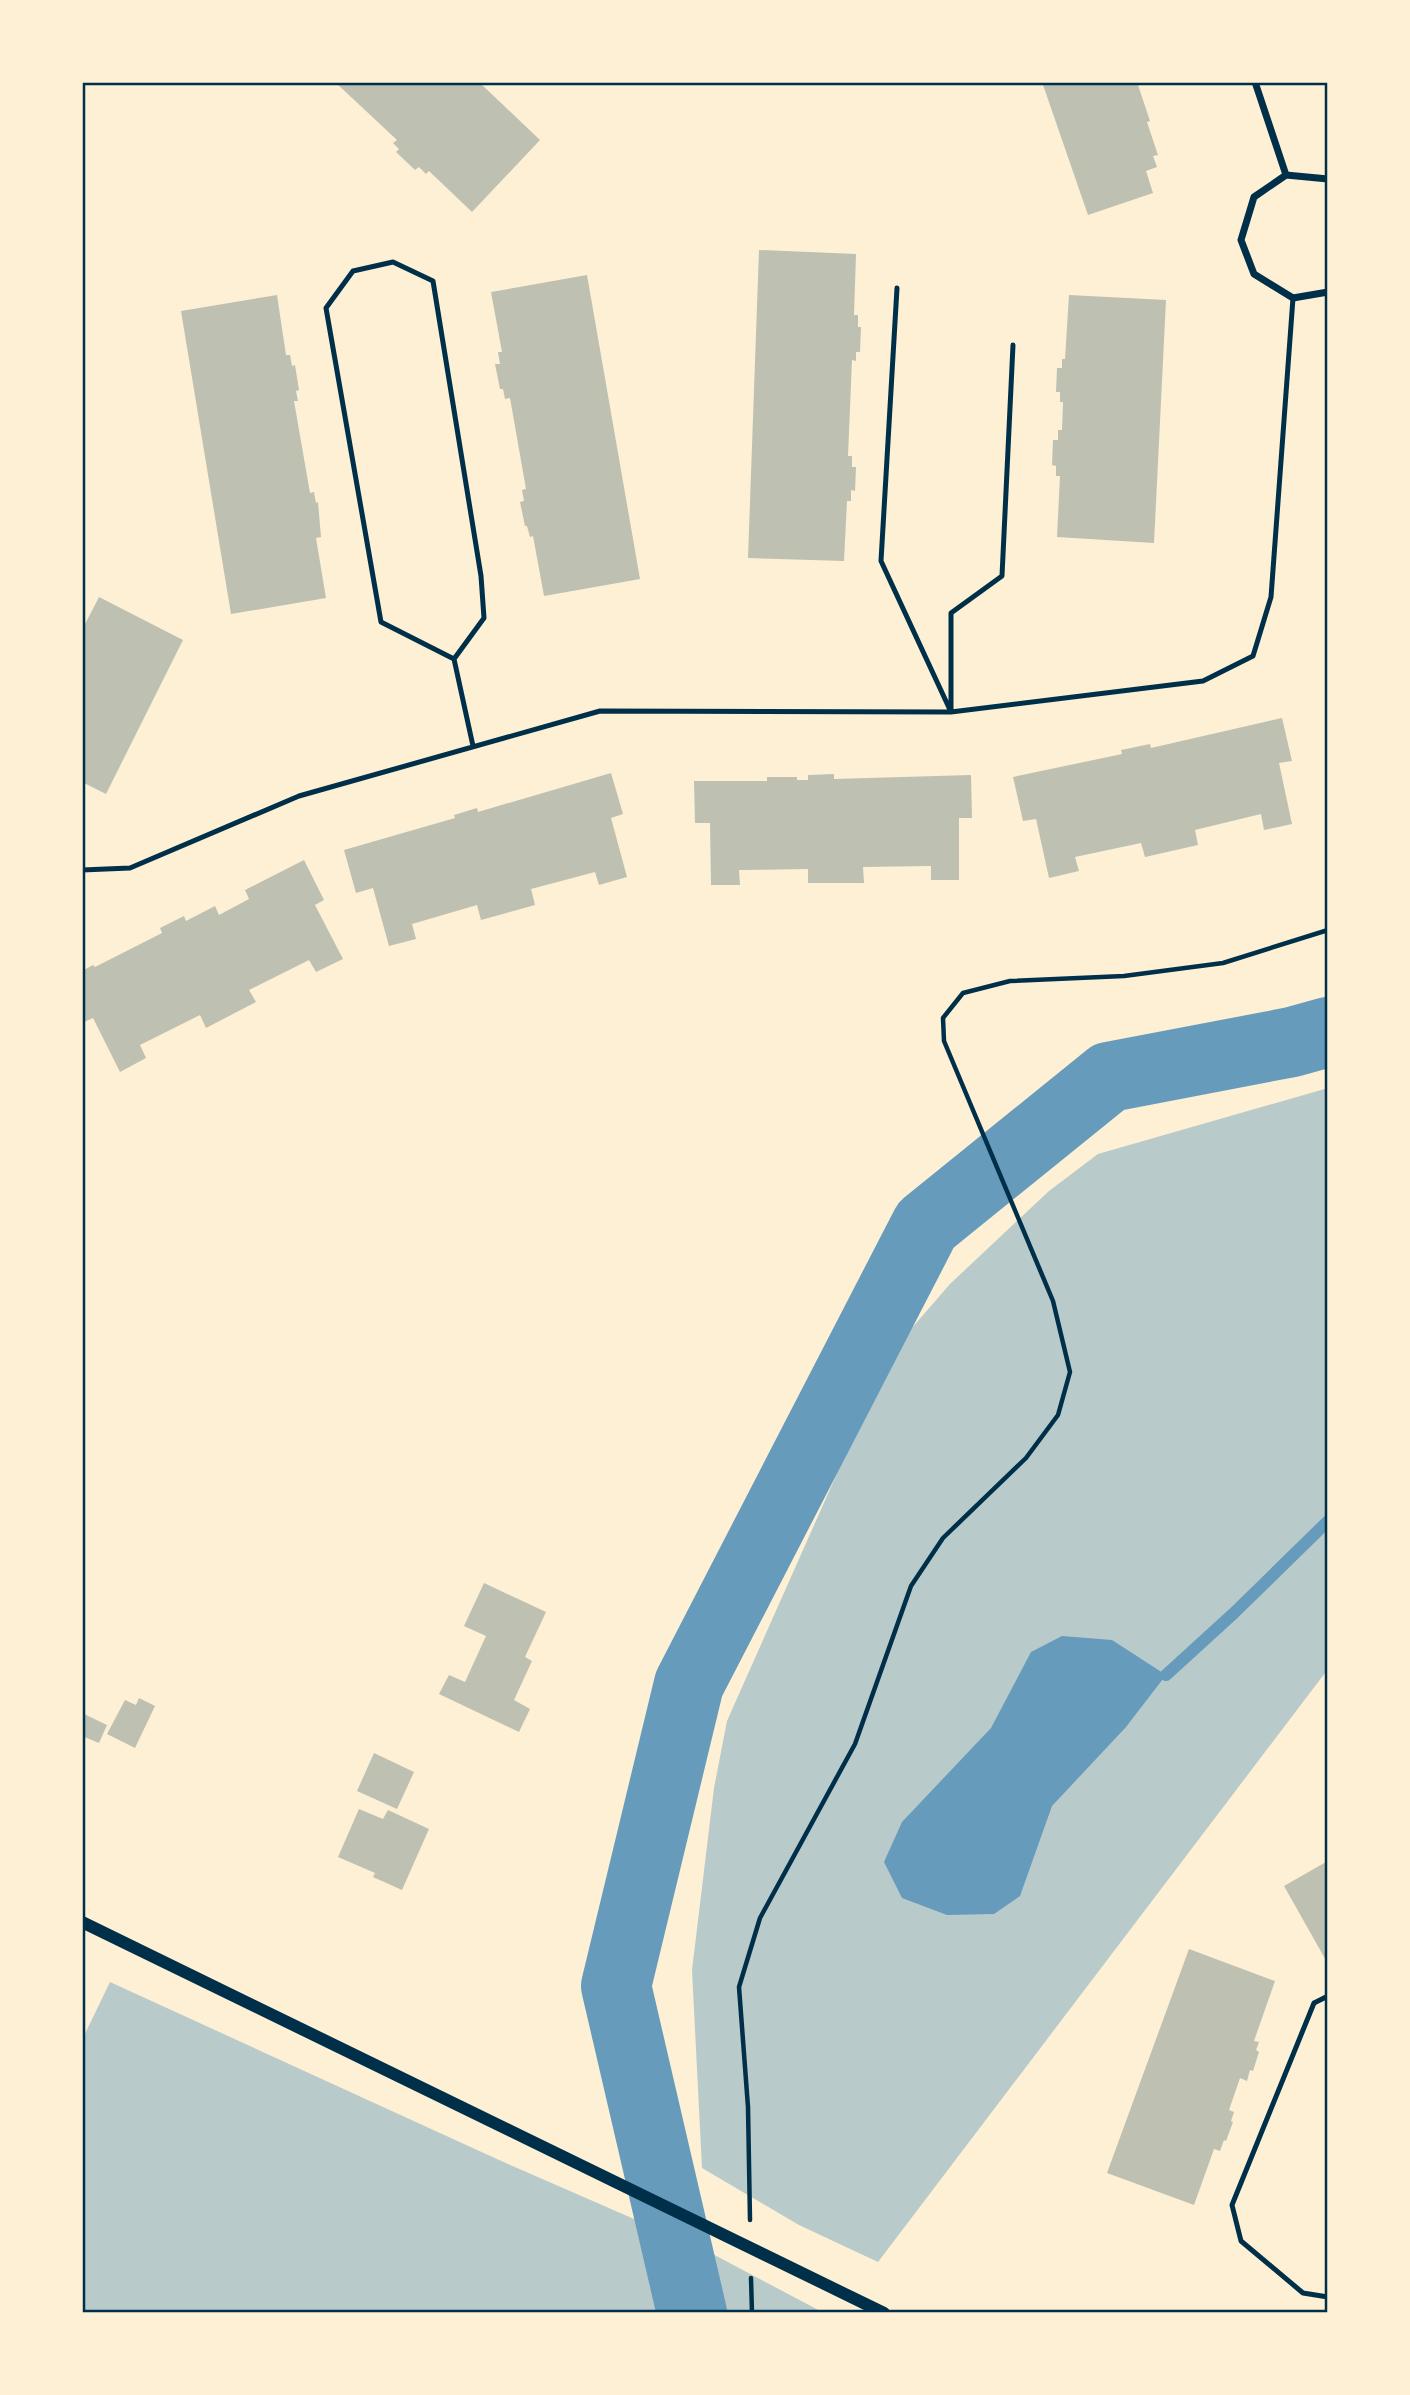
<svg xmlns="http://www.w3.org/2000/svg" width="1410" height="2395" font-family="'Space Grotesk',sans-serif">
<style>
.green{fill:#b9caca}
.water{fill:#669bbc}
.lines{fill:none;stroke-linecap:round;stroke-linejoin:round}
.stream{stroke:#669bbc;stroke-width:12}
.river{stroke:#669bbc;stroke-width:70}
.building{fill:#bec0b2}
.path{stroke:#003049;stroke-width:4.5}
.service{stroke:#003049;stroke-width:5}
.minor{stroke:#003049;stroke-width:7}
.tertiary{stroke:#003049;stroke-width:12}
.neatline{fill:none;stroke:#003049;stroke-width:2.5}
</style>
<rect width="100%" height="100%" fill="#fdf0d5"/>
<path class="green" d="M 1328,1088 L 1328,1669 L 878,2262 L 799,2225 L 702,2168 L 692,1970 L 714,1788 L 727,1721 L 891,1352 L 950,1284 L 1049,1191 L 1098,1154 Z
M 110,1982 L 499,2160 L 705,2250 L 824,2313 L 82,2313 L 82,2040 Z"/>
<path class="water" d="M 1062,1636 L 1112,1640 L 1166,1675 L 1126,1727 L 1052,1806 L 1020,1896 L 994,1914 L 947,1915 L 902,1898 L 884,1862 L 902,1822 L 991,1728 L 1031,1652 Z"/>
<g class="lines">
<path class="stream" d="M 1166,1675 L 1234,1613 L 1328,1521"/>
<path class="river" d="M 692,2313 L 616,1986 L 689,1684 L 926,1225 L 1109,1077 L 1292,1042 L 1328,1032"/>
</g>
<path class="building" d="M 335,82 L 479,82 L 540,140 L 472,212 L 429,171 L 426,174 L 419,167 L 415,170 L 396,152 L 399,149 L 393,143 L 397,140 Z
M 1042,82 L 1128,82 L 1129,85 L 1137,82 L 1150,121 L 1147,122 L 1158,155 L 1153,156 L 1157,167 L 1146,171 L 1153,193 L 1088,215 Z
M 759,250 L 856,254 L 854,315 L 858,315 L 858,327 L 861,327 L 860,352 L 856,352 L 856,361 L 852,360 L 848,456 L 852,456 L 852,467 L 856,467 L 855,491 L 851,490 L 851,501 L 847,501 L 844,561 L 748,558 Z
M 587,275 L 640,579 L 544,596 L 533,536 L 530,537 L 527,526 L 525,526 L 520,502 L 524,501 L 522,490 L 526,489 L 510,398 L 505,399 L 503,389 L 500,389 L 495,364 L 500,364 L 498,352 L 502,352 L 491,292 Z
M 277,295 L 286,355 L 290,355 L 292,366 L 295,365 L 299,390 L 296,391 L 298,401 L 294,401 L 310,493 L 314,492 L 316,503 L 318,502 L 321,537 L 316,538 L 326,598 L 231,614 L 181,311 Z
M 1069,295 L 1166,300 L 1154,543 L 1057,537 L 1060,476 L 1056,476 L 1056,466 L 1052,465 L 1053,440 L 1058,440 L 1058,430 L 1062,430 L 1063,402 L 1060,402 L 1060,392 L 1056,392 L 1057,368 L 1062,368 L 1062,359 L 1065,359 Z
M 99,597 L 183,640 L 106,794 L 82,782 L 82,630 Z
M 1282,718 L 1292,761 L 1279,763 L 1292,824 L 1264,830 L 1261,814 L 1195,830 L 1198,845 L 1145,857 L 1141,843 L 1075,857 L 1079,871 L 1049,878 L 1036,819 L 1023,821 L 1013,777 L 1122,754 L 1121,750 L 1126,749 L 1150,744 L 1151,748 Z
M 611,773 L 623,814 L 611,818 L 627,877 L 599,885 L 595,872 L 531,889 L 535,905 L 481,920 L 477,905 L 412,924 L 416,939 L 389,946 L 373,888 L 356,893 L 344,850 L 455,818 L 454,815 L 477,808 L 478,812 Z
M 834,774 L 834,779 L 971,775 L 972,818 L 959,818 L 959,880 L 931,880 L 931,866 L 863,867 L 864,883 L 808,883 L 808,869 L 739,870 L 740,885 L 711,885 L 710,823 L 695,823 L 694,781 L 767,781 L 767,777 L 797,777 L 797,780 L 808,780 L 808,775 Z
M 304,860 L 324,900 L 315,905 L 343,959 L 316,972 L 309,960 L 249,990 L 256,1002 L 206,1028 L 200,1015 L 140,1045 L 146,1058 L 120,1072 L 93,1018 L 82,1023 L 82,971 L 93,965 L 95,967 L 162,933 L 160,928 L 184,916 L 186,921 L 215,906 L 219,915 L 249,899 L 245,890 Z
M 484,1583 L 546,1612 L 525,1657 L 532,1661 L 514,1700 L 530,1709 L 519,1732 L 439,1694 L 449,1675 L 465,1682 L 486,1636 L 464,1626 Z
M 139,1698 L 155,1706 L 135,1748 L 107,1734 L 125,1700 L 136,1705 Z
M 82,1713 L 107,1725 L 99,1743 L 82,1736 Z
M 374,1753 L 414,1772 L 397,1809 L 357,1791 Z
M 359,1809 L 383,1819 L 388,1810 L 429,1829 L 402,1890 L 373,1877 L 375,1873 L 338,1857 Z
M 1328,1856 L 1328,1964 L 1284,1886 L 1326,1862 L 1325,1858 Z
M 1189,1949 L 1275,1981 L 1254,2041 L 1259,2042 L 1256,2050 L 1259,2052 L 1253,2071 L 1250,2070 L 1247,2081 L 1240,2078 L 1229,2110 L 1234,2112 L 1231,2121 L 1233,2122 L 1226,2141 L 1224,2140 L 1220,2151 L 1214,2149 L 1194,2205 L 1107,2173 Z"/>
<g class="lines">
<path class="path" d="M 750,2220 L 748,2107 L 739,1987 L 760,1918 L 855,1744 L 911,1586 L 943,1538 L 1026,1458 L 1058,1415 L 1070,1372 L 1053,1301 L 944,1041 L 943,1018 L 963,993 L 1010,981 L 1124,976 L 1223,963 L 1328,930
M 751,2278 L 752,2313"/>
<path class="service" d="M 897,288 L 881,561 L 951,712 L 951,613 L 1002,576 L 1013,345
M 454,659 L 381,622 L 326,308 L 353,271 L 393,262 L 433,281 L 481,576 L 484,618 L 454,659 L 473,746
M 82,870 L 130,868 L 299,796 L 600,711 L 951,712 L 1203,681 L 1253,656 L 1271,597 L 1293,298
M 1328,1996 L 1314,2003 L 1232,2205 L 1241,2241 L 1303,2293 L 1328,2297"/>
<path class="minor" d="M 1255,82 L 1286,175
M 1328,179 L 1286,175 L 1254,197 L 1241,240 L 1254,274 L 1293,298 L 1328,292"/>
<path class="tertiary" d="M 82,1922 L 884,2313"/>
</g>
<rect width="1410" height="2395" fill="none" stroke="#fdf0d5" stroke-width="168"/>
<rect x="84" y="84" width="1242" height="2227" class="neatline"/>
</svg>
